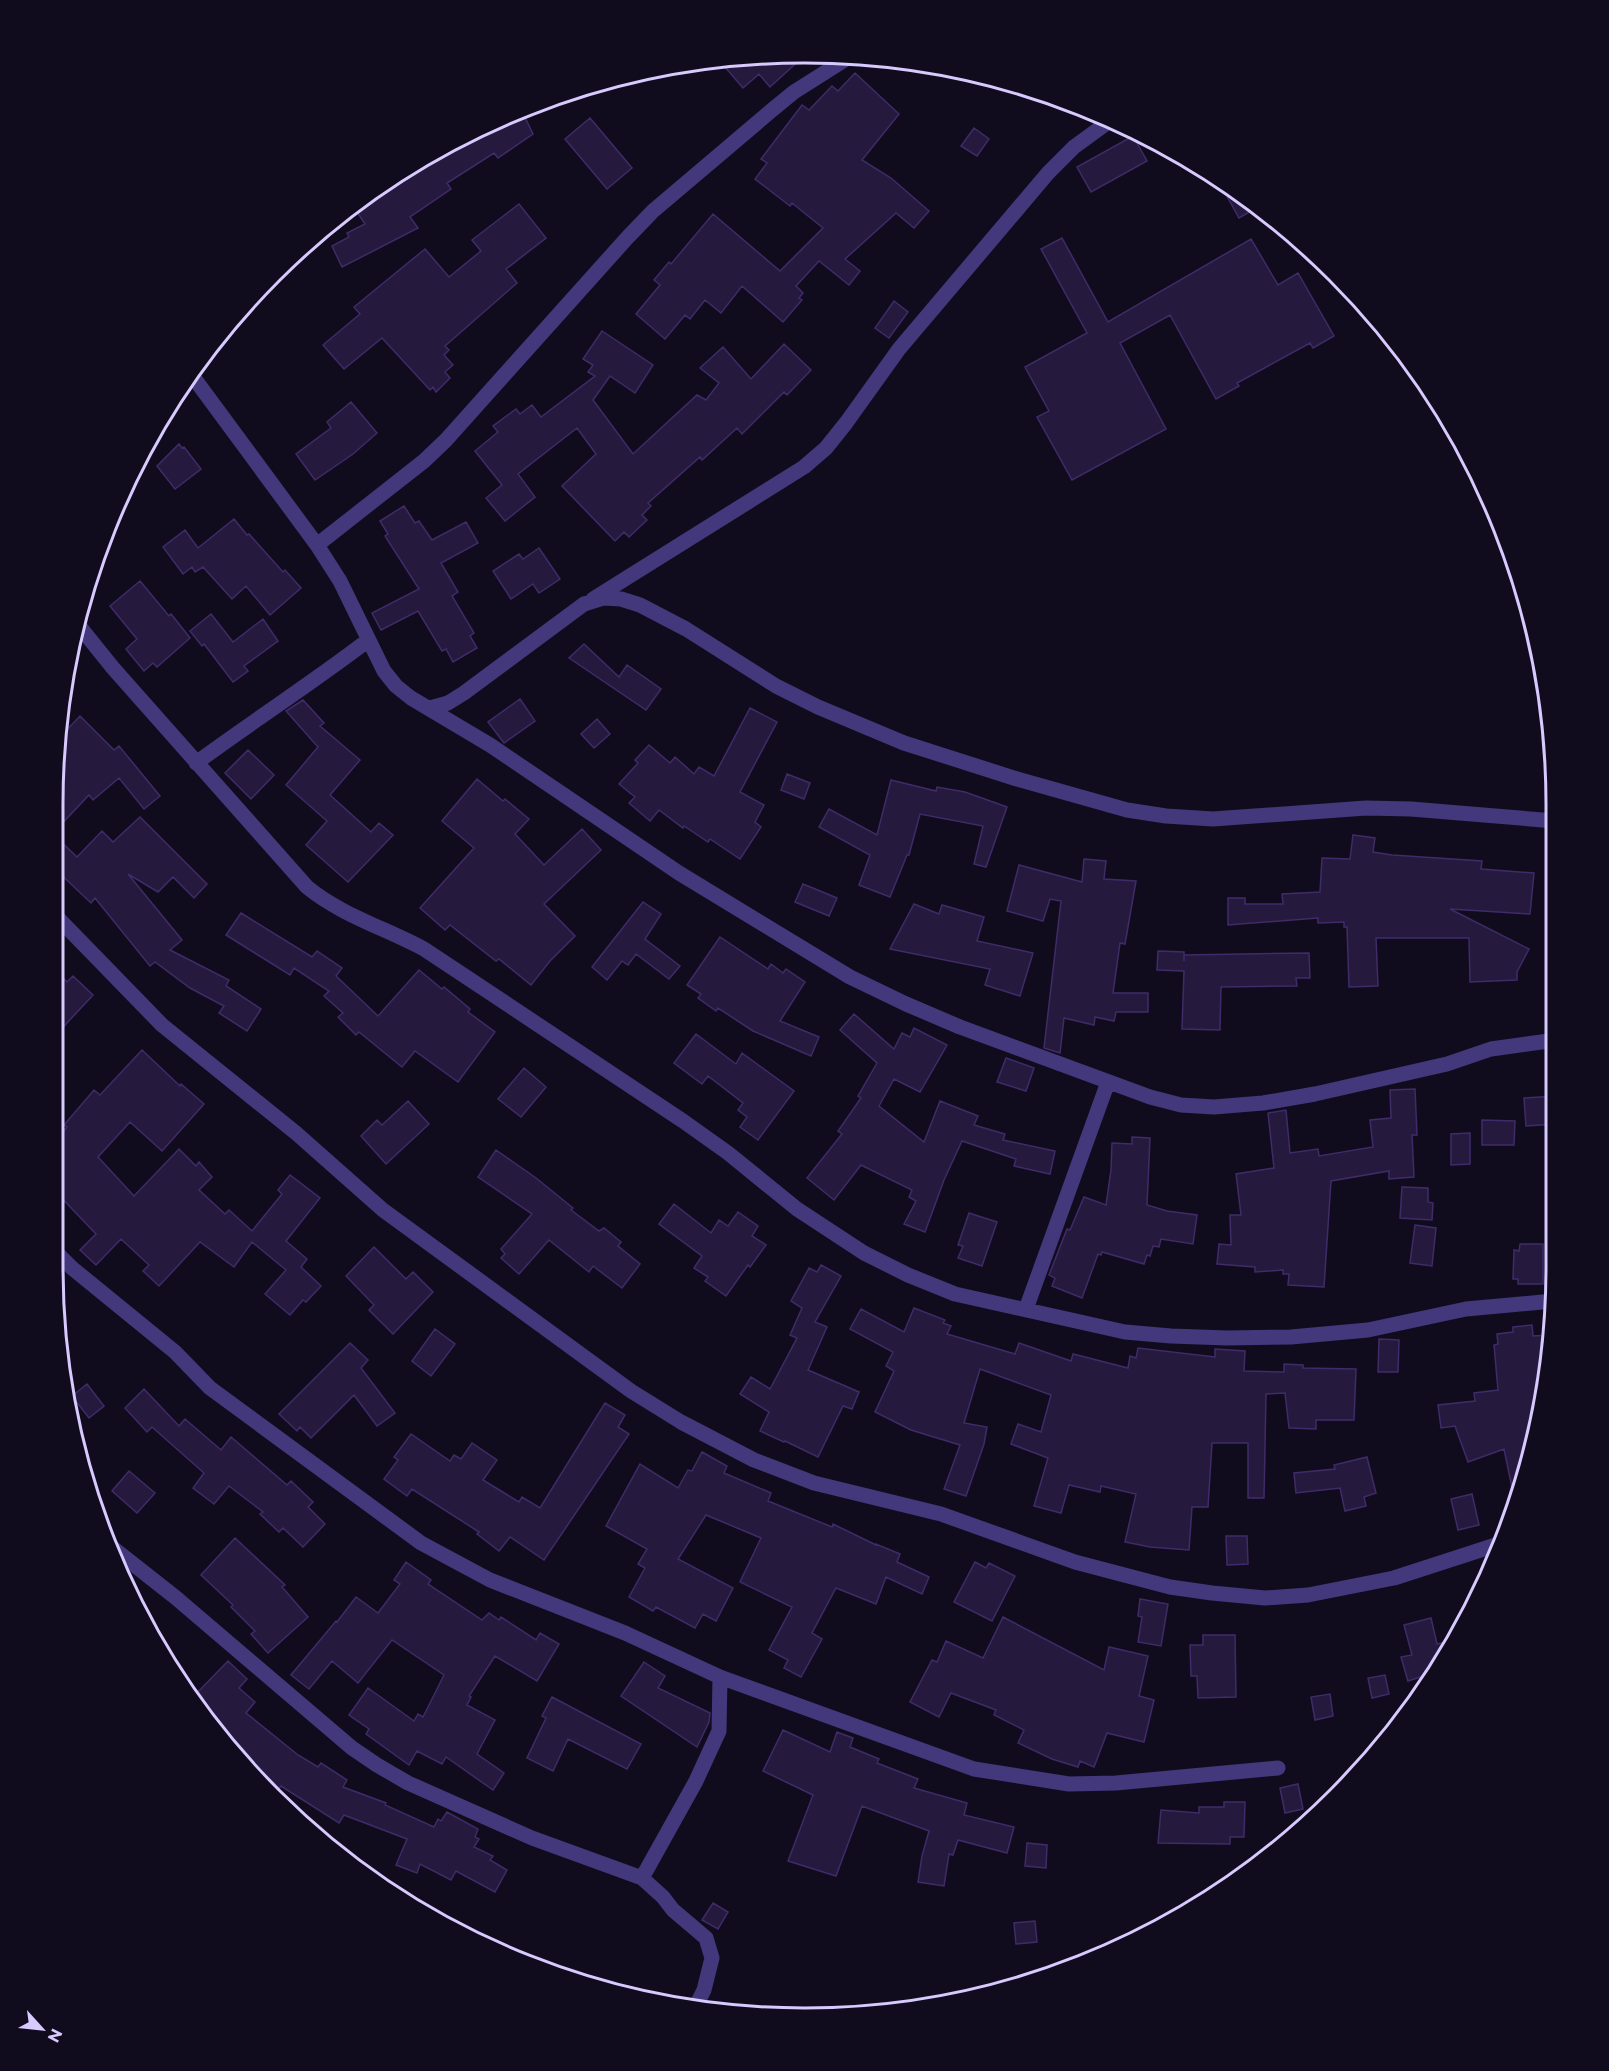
<svg xmlns="http://www.w3.org/2000/svg" width="1609" height="2071" font-family="Montserrat,sans-serif">
<style>
.building{fill:#25193e;stroke:#402b69;stroke-width:1.5}
.lines{fill:none;stroke-linecap:round;stroke-linejoin:round}
.minor{stroke:#43387b;stroke-width:15}
.rim{fill:none;stroke:#d6cafe;stroke-width:3}
</style>
<rect width="100%" height="100%" fill="#110c1d"/>
<path class="building" d="M 804,56 L 770,87 L 759,74 L 743,88 L 718,59 Z
M 855,73 L 899,114 L 862,160 L 891,178 L 929,211 L 914,228 L 896,213 L 845,259 L 860,271 L 849,285 L 819,261 L 796,286 L 803,293 L 799,298 L 802,300 L 783,322 L 742,286 L 721,313 L 705,300 L 690,319 L 685,315 L 665,339 L 636,314 L 660,285 L 654,280 L 669,262 L 671,264 L 713,214 L 780,271 L 823,228 L 792,203 L 790,206 L 755,179 L 767,163 L 761,159 L 802,105 L 809,110 L 832,86 L 838,91 Z
M 522,111 L 533,134 L 498,158 L 494,153 L 447,183 L 451,189 L 410,217 L 418,228 L 342,267 L 332,246 L 349,237 L 347,233 L 365,224 L 357,212 L 410,175 L 406,169 L 428,153 Z
M 590,118 L 632,168 L 607,189 L 565,139 Z
M 974,128 L 989,139 L 977,156 L 961,146 Z
M 1133,136 L 1147,161 L 1091,192 L 1077,167 Z
M 1218,180 L 1245,197 L 1260,206 L 1239,218 Z
M 519,204 L 546,238 L 506,269 L 517,283 L 445,346 L 449,350 L 444,355 L 453,365 L 445,372 L 450,378 L 436,392 L 433,387 L 430,390 L 382,338 L 344,369 L 323,345 L 360,314 L 354,307 L 425,249 L 449,277 L 481,251 L 472,240 Z
M 1062,238 L 1108,322 L 1251,239 L 1278,285 L 1298,273 L 1334,336 L 1313,348 L 1310,343 L 1237,383 L 1239,386 L 1216,399 L 1170,315 L 1120,343 L 1166,429 L 1072,480 L 1037,417 L 1049,411 L 1025,367 L 1087,333 L 1041,249 Z
M 894,301 L 908,312 L 889,338 L 875,328 Z
M 602,331 L 653,365 L 635,393 L 610,376 L 593,400 L 633,454 L 697,395 L 706,400 L 719,383 L 700,368 L 723,347 L 751,379 L 784,344 L 811,370 L 787,395 L 784,392 L 742,434 L 737,428 L 702,460 L 700,457 L 648,503 L 651,506 L 642,515 L 647,520 L 629,537 L 624,532 L 615,541 L 562,486 L 596,454 L 577,428 L 518,474 L 535,497 L 505,521 L 486,498 L 502,485 L 475,451 L 498,432 L 493,426 L 516,409 L 520,414 L 532,405 L 541,417 L 595,376 L 588,372 L 593,365 L 583,359 Z
M 351,402 L 377,433 L 353,454 L 315,480 L 296,454 L 331,428 L 327,422 Z
M 179,444 L 182,448 L 184,447 L 201,469 L 175,489 L 157,466 Z
M 404,506 L 415,523 L 419,521 L 432,540 L 466,522 L 478,543 L 441,563 L 458,592 L 452,596 L 474,633 L 470,636 L 477,648 L 453,662 L 446,649 L 442,651 L 418,611 L 381,630 L 372,613 L 419,589 L 385,536 L 388,534 L 380,521 Z
M 234,519 L 247,535 L 249,534 L 283,572 L 285,570 L 301,588 L 270,615 L 246,586 L 232,599 L 203,567 L 195,572 L 192,567 L 183,574 L 163,547 L 185,530 L 198,548 Z
M 539,548 L 560,579 L 539,593 L 533,584 L 511,599 L 493,571 L 519,554 L 523,559 Z
M 140,581 L 169,616 L 171,614 L 190,638 L 157,667 L 153,663 L 144,671 L 126,649 L 137,639 L 110,606 Z
M 211,614 L 233,642 L 263,619 L 278,641 L 244,666 L 248,671 L 233,682 L 204,644 L 202,646 L 190,631 Z
M 584,644 L 619,677 L 627,665 L 661,689 L 646,710 L 569,658 Z
M 520,699 L 535,721 L 504,743 L 488,722 Z
M 303,700 L 324,723 L 320,726 L 360,760 L 330,795 L 371,832 L 379,823 L 393,835 L 348,882 L 306,845 L 327,821 L 286,785 L 318,747 L 286,711 Z
M 750,708 L 777,722 L 740,792 L 764,805 L 755,822 L 761,827 L 740,859 L 710,839 L 708,842 L 684,826 L 683,828 L 659,810 L 650,821 L 629,803 L 635,797 L 619,784 L 638,763 L 635,760 L 649,745 L 670,763 L 675,757 L 694,774 L 699,767 L 714,776 Z
M 80,716 L 114,750 L 119,746 L 160,796 L 144,809 L 119,778 L 93,800 L 89,795 L 54,832 L 54,756 L 57,740 Z
M 597,719 L 610,734 L 594,748 L 581,734 Z
M 248,750 L 274,775 L 251,799 L 225,773 Z
M 787,774 L 810,783 L 804,799 L 781,790 Z
M 477,779 L 503,801 L 505,799 L 529,819 L 515,834 L 544,865 L 582,829 L 601,850 L 544,904 L 575,936 L 550,961 L 531,985 L 499,959 L 496,961 L 450,925 L 445,930 L 420,908 L 474,848 L 442,821 Z
M 891,780 L 936,791 L 937,787 L 965,792 L 1007,807 L 986,867 L 974,864 L 983,826 L 920,814 L 909,855 L 907,855 L 890,897 L 859,885 L 870,855 L 819,827 L 829,809 L 877,835 Z
M 140,817 L 207,884 L 194,898 L 173,877 L 158,892 L 128,874 L 182,940 L 170,950 L 229,980 L 226,986 L 261,1009 L 247,1031 L 219,1013 L 224,1006 L 190,988 L 155,962 L 150,966 L 95,898 L 91,903 L 54,868 L 54,835 L 77,857 L 102,831 L 113,842 Z
M 1353,835 L 1375,838 L 1373,852 L 1392,855 L 1482,861 L 1481,869 L 1534,873 L 1530,914 L 1450,909 L 1529,949 L 1517,972 L 1517,980 L 1470,982 L 1469,938 L 1376,938 L 1378,986 L 1349,987 L 1347,927 L 1344,927 L 1344,922 L 1318,923 L 1318,918 L 1228,925 L 1228,898 L 1245,898 L 1245,904 L 1283,904 L 1282,894 L 1320,892 L 1322,858 L 1350,859 Z
M 1084,859 L 1106,861 L 1104,879 L 1136,881 L 1125,944 L 1120,943 L 1113,993 L 1148,993 L 1148,1012 L 1116,1012 L 1114,1021 L 1095,1017 L 1094,1025 L 1064,1018 L 1060,1053 L 1044,1048 L 1061,901 L 1050,899 L 1043,921 L 1007,911 L 1019,865 L 1082,882 Z
M 803,884 L 837,898 L 829,916 L 795,902 Z
M 643,902 L 661,914 L 645,939 L 680,966 L 669,979 L 636,954 L 628,965 L 622,961 L 607,980 L 592,967 Z
M 914,904 L 939,914 L 942,905 L 984,917 L 977,941 L 1033,953 L 1020,996 L 985,985 L 990,969 L 890,949 Z
M 241,913 L 312,957 L 317,951 L 342,968 L 336,976 L 378,1016 L 419,970 L 442,989 L 444,987 L 470,1009 L 468,1012 L 495,1032 L 458,1082 L 415,1051 L 402,1067 L 359,1032 L 356,1035 L 338,1017 L 343,1013 L 324,996 L 329,991 L 294,968 L 290,975 L 226,935 Z
M 720,937 L 768,969 L 771,964 L 783,973 L 786,969 L 805,982 L 780,1021 L 819,1037 L 811,1056 L 753,1031 L 718,1008 L 716,1011 L 698,998 L 701,994 L 687,985 Z
M 1158,951 L 1184,952 L 1184,961 L 1184,955 L 1309,953 L 1310,978 L 1296,978 L 1297,986 L 1221,987 L 1220,1030 L 1182,1029 L 1184,971 L 1157,970 Z
M 53,967 L 67,982 L 73,976 L 93,995 L 53,1038 Z
M 854,1014 L 894,1049 L 902,1033 L 910,1037 L 914,1028 L 947,1045 L 920,1092 L 894,1079 L 879,1106 L 924,1142 L 940,1101 L 978,1116 L 974,1125 L 1005,1134 L 1003,1140 L 1055,1151 L 1050,1174 L 1014,1166 L 1016,1159 L 962,1141 L 944,1180 L 925,1232 L 904,1224 L 916,1201 L 909,1197 L 912,1190 L 861,1165 L 834,1200 L 807,1178 L 842,1134 L 838,1131 L 861,1098 L 858,1096 L 877,1063 L 840,1030 Z
M 696,1034 L 736,1064 L 742,1053 L 794,1091 L 758,1140 L 740,1127 L 747,1117 L 738,1110 L 743,1103 L 708,1076 L 702,1084 L 674,1063 Z
M 142,1050 L 180,1086 L 181,1084 L 204,1104 L 162,1151 L 130,1122 L 98,1157 L 134,1196 L 179,1149 L 196,1166 L 199,1162 L 212,1177 L 199,1190 L 225,1214 L 229,1210 L 252,1231 L 282,1194 L 278,1190 L 290,1175 L 320,1198 L 286,1241 L 307,1259 L 301,1267 L 321,1286 L 306,1302 L 303,1300 L 290,1315 L 265,1294 L 286,1270 L 252,1242 L 234,1267 L 200,1242 L 159,1286 L 143,1271 L 149,1265 L 121,1239 L 96,1265 L 80,1250 L 96,1234 L 53,1189 L 53,1144 L 67,1127 L 64,1125 L 94,1090 L 100,1095 Z
M 1006,1058 L 1034,1068 L 1026,1091 L 997,1082 Z
M 524,1068 L 546,1087 L 521,1117 L 498,1099 Z
M 1415,1089 L 1417,1135 L 1412,1135 L 1414,1177 L 1389,1179 L 1389,1171 L 1331,1181 L 1324,1287 L 1288,1285 L 1289,1274 L 1283,1274 L 1283,1270 L 1255,1272 L 1255,1267 L 1217,1264 L 1219,1244 L 1231,1245 L 1230,1215 L 1241,1215 L 1236,1174 L 1274,1168 L 1268,1113 L 1286,1110 L 1290,1153 L 1318,1149 L 1319,1156 L 1373,1147 L 1370,1120 L 1391,1118 L 1390,1090 Z
M 1556,1096 L 1556,1124 L 1526,1126 L 1524,1098 Z
M 408,1101 L 429,1124 L 386,1164 L 361,1136 L 377,1120 L 382,1125 Z
M 1482,1120 L 1515,1121 L 1514,1145 L 1482,1145 Z
M 1470,1133 L 1470,1164 L 1451,1165 L 1451,1134 Z
M 1132,1137 L 1150,1138 L 1147,1205 L 1167,1211 L 1197,1215 L 1193,1244 L 1161,1239 L 1159,1247 L 1153,1246 L 1150,1256 L 1147,1255 L 1144,1264 L 1102,1252 L 1101,1255 L 1098,1254 L 1082,1298 L 1052,1286 L 1055,1278 L 1049,1275 L 1067,1229 L 1070,1230 L 1084,1197 L 1106,1205 L 1111,1170 L 1112,1143 L 1132,1144 Z
M 496,1150 L 536,1178 L 573,1208 L 571,1210 L 599,1231 L 604,1228 L 621,1242 L 618,1246 L 640,1264 L 622,1288 L 593,1266 L 589,1272 L 549,1240 L 519,1274 L 501,1258 L 505,1254 L 501,1249 L 532,1214 L 478,1177 Z
M 1402,1187 L 1428,1188 L 1428,1202 L 1433,1203 L 1432,1220 L 1400,1218 Z
M 674,1204 L 711,1233 L 719,1220 L 728,1226 L 738,1212 L 758,1226 L 752,1236 L 766,1245 L 750,1267 L 748,1265 L 726,1296 L 705,1281 L 708,1277 L 694,1268 L 702,1256 L 659,1224 Z
M 969,1213 L 997,1222 L 982,1266 L 958,1258 L 963,1246 L 958,1245 Z
M 1415,1225 L 1436,1228 L 1432,1266 L 1410,1263 Z
M 1520,1244 L 1543,1244 L 1543,1284 L 1518,1284 L 1518,1279 L 1513,1279 L 1514,1250 L 1519,1251 Z
M 374,1247 L 406,1279 L 413,1272 L 433,1292 L 393,1334 L 369,1310 L 374,1305 L 346,1276 Z
M 821,1265 L 841,1276 L 815,1322 L 827,1327 L 808,1370 L 859,1392 L 852,1409 L 843,1406 L 818,1457 L 785,1441 L 784,1442 L 760,1431 L 769,1412 L 740,1394 L 751,1377 L 770,1389 L 797,1338 L 790,1335 L 802,1308 L 791,1301 L 809,1268 L 817,1272 Z
M 914,1308 L 945,1320 L 943,1323 L 951,1326 L 947,1334 L 1015,1354 L 1019,1343 L 1071,1361 L 1073,1354 L 1128,1368 L 1130,1356 L 1136,1358 L 1138,1348 L 1215,1357 L 1215,1349 L 1245,1351 L 1244,1371 L 1284,1372 L 1284,1364 L 1303,1365 L 1303,1368 L 1356,1369 L 1354,1420 L 1316,1420 L 1316,1429 L 1289,1428 L 1285,1393 L 1266,1394 L 1264,1498 L 1248,1498 L 1248,1443 L 1212,1443 L 1208,1507 L 1192,1507 L 1189,1550 L 1150,1547 L 1125,1542 L 1136,1494 L 1101,1486 L 1100,1492 L 1069,1485 L 1061,1513 L 1034,1506 L 1048,1458 L 1011,1444 L 1018,1424 L 1041,1432 L 1051,1395 L 980,1369 L 964,1423 L 987,1427 L 984,1444 L 966,1496 L 944,1489 L 960,1445 L 911,1430 L 875,1412 L 894,1371 L 886,1366 L 893,1352 L 850,1329 L 861,1309 L 904,1332 Z
M 1532,1325 L 1533,1336 L 1550,1335 L 1542,1413 L 1515,1502 L 1504,1449 L 1468,1462 L 1455,1426 L 1441,1428 L 1438,1405 L 1475,1401 L 1474,1393 L 1498,1390 L 1494,1345 L 1498,1344 L 1497,1334 L 1513,1332 L 1513,1327 Z
M 435,1329 L 455,1344 L 431,1376 L 412,1361 Z
M 1379,1339 L 1399,1340 L 1398,1372 L 1378,1372 Z
M 350,1343 L 368,1360 L 361,1368 L 395,1413 L 377,1426 L 354,1395 L 311,1438 L 300,1427 L 297,1431 L 279,1414 Z
M 87,1384 L 104,1406 L 89,1418 L 72,1396 Z
M 144,1389 L 179,1426 L 185,1419 L 221,1450 L 231,1437 L 287,1485 L 291,1481 L 313,1502 L 308,1507 L 325,1524 L 303,1547 L 283,1528 L 279,1532 L 260,1514 L 263,1512 L 229,1486 L 214,1504 L 193,1488 L 204,1473 L 152,1427 L 147,1432 L 125,1408 Z
M 605,1403 L 625,1415 L 618,1427 L 629,1434 L 544,1560 L 510,1537 L 499,1551 L 477,1534 L 479,1532 L 412,1489 L 407,1496 L 384,1479 L 398,1460 L 394,1457 L 411,1434 L 450,1461 L 454,1455 L 461,1459 L 472,1443 L 497,1460 L 483,1480 L 519,1502 L 522,1497 L 540,1508 Z
M 702,1452 L 727,1466 L 724,1473 L 771,1493 L 768,1501 L 832,1527 L 833,1524 L 876,1545 L 876,1544 L 900,1554 L 897,1562 L 929,1577 L 922,1594 L 886,1577 L 876,1604 L 836,1588 L 812,1633 L 822,1639 L 801,1677 L 784,1668 L 788,1660 L 769,1650 L 792,1607 L 740,1582 L 761,1538 L 706,1515 L 678,1559 L 733,1588 L 716,1621 L 703,1614 L 695,1628 L 656,1607 L 653,1611 L 629,1597 L 645,1568 L 638,1564 L 647,1549 L 606,1526 L 640,1464 L 678,1488 L 688,1470 L 692,1471 Z
M 1367,1457 L 1376,1493 L 1364,1497 L 1366,1506 L 1345,1511 L 1340,1488 L 1296,1493 L 1294,1473 L 1335,1469 L 1334,1465 Z
M 129,1471 L 155,1493 L 137,1513 L 112,1491 Z
M 1472,1494 L 1479,1525 L 1458,1530 L 1451,1499 Z
M 1226,1536 L 1247,1536 L 1248,1564 L 1227,1565 Z
M 235,1538 L 285,1585 L 282,1587 L 308,1617 L 268,1653 L 251,1634 L 255,1631 L 231,1607 L 233,1605 L 201,1575 Z
M 406,1562 L 431,1580 L 428,1584 L 482,1620 L 489,1613 L 499,1620 L 501,1617 L 536,1640 L 540,1633 L 559,1644 L 537,1681 L 495,1656 L 469,1696 L 471,1697 L 467,1705 L 495,1720 L 477,1754 L 504,1773 L 493,1790 L 446,1757 L 442,1764 L 417,1751 L 409,1765 L 366,1734 L 369,1729 L 349,1715 L 368,1688 L 414,1721 L 418,1714 L 423,1717 L 444,1675 L 392,1640 L 358,1683 L 332,1661 L 309,1689 L 291,1675 L 336,1621 L 337,1622 L 356,1597 L 378,1613 L 400,1584 L 394,1580 Z
M 975,1562 L 986,1568 L 989,1563 L 1015,1576 L 992,1621 L 954,1602 Z
M 1140,1599 L 1168,1604 L 1161,1646 L 1138,1642 L 1142,1617 L 1138,1616 Z
M 1003,1617 L 1104,1670 L 1109,1647 L 1148,1656 L 1139,1696 L 1154,1700 L 1144,1742 L 1107,1733 L 1094,1767 L 1080,1761 L 1078,1767 L 1052,1759 L 1018,1743 L 1024,1730 L 994,1715 L 996,1710 L 951,1693 L 939,1717 L 910,1702 L 932,1660 L 937,1662 L 946,1641 L 983,1658 Z
M 1431,1618 L 1437,1644 L 1453,1641 L 1436,1672 L 1408,1681 L 1401,1657 L 1412,1655 L 1404,1625 Z
M 1203,1635 L 1235,1635 L 1236,1697 L 1198,1698 L 1197,1676 L 1191,1676 L 1190,1645 L 1203,1645 Z
M 228,1661 L 247,1679 L 239,1688 L 255,1702 L 246,1713 L 298,1755 L 318,1767 L 321,1763 L 347,1780 L 343,1787 L 386,1803 L 385,1805 L 434,1827 L 438,1819 L 441,1821 L 447,1812 L 478,1829 L 475,1837 L 479,1839 L 474,1847 L 493,1856 L 490,1860 L 507,1870 L 495,1892 L 456,1871 L 451,1880 L 420,1864 L 417,1873 L 396,1865 L 407,1839 L 344,1815 L 339,1823 L 281,1786 L 274,1794 L 264,1786 L 194,1696 Z
M 644,1662 L 665,1676 L 658,1688 L 710,1713 L 709,1722 L 697,1747 L 621,1696 Z
M 1385,1675 L 1389,1694 L 1372,1698 L 1368,1678 Z
M 1330,1694 L 1333,1716 L 1315,1720 L 1311,1697 Z
M 552,1697 L 641,1744 L 627,1769 L 568,1739 L 553,1771 L 527,1758 L 546,1718 L 542,1716 Z
M 783,1730 L 830,1752 L 837,1732 L 853,1738 L 850,1747 L 879,1759 L 877,1763 L 918,1779 L 914,1788 L 967,1803 L 964,1815 L 1014,1827 L 1007,1853 L 958,1840 L 953,1855 L 949,1854 L 944,1886 L 918,1882 L 922,1856 L 929,1831 L 862,1806 L 836,1876 L 788,1861 L 813,1795 L 763,1771 Z
M 1298,1784 L 1303,1809 L 1285,1813 L 1280,1788 Z
M 1224,1802 L 1245,1802 L 1244,1837 L 1230,1837 L 1230,1844 L 1158,1843 L 1161,1810 L 1199,1813 L 1199,1807 L 1224,1807 Z
M 1027,1843 L 1047,1845 L 1046,1868 L 1025,1866 Z
M 713,1903 L 728,1912 L 718,1929 L 702,1920 Z
M 1035,1921 L 1037,1942 L 1016,1944 L 1014,1923 Z"/>
<g class="lines">
<path class="minor" d="M 191,374 L 317,545 L 340,581 L 384,671 L 396,686 L 411,698 L 490,745 L 679,873 L 850,977 L 906,1004 L 960,1027 L 1150,1097 L 1181,1105 L 1214,1107 L 1263,1103 L 1315,1094 L 1447,1064 L 1491,1049 L 1556,1040
M 317,545 L 424,461 L 446,440 L 627,238 L 653,211 L 772,110 L 794,92 L 854,54
M 593,599 L 804,467 L 826,448 L 846,423 L 899,349 L 1048,173 L 1074,147 L 1111,120
M 80,627 L 113,668 L 307,887 C 341,915 385,928 424,949 L 683,1121 L 728,1153 L 797,1209 L 864,1253 L 908,1275 L 955,1294 L 1125,1332 L 1171,1336 L 1227,1338 L 1291,1337 L 1368,1330 L 1466,1309 L 1553,1301
M 430,708 L 448,703 L 464,693 L 584,604 L 603,598 L 621,599 L 640,605 L 686,629 L 776,686 L 818,707 L 904,743 L 1017,779 L 1127,810 L 1166,816 L 1213,819 L 1366,808 L 1411,809 L 1555,821
M 196,763 C 253,721 312,683 367,641
M 54,914 L 162,1025 L 296,1133 L 383,1210 L 631,1391 L 681,1422 L 754,1460 L 814,1483 L 941,1514 L 1075,1562 L 1170,1587 L 1212,1593 L 1265,1598 L 1308,1595 L 1394,1578 L 1502,1543
M 53,1249 L 72,1268 L 175,1352 L 210,1388 L 421,1543 L 490,1580 L 625,1633 L 720,1677 L 974,1769 L 1069,1784 L 1116,1783 L 1278,1768
M 1026,1309 L 1108,1082
M 114,1549 L 175,1597 L 352,1748 L 377,1765 L 408,1783 L 532,1838 L 642,1878 L 663,1897 L 673,1910 L 706,1938 L 712,1958 L 704,1990 L 697,2004
M 642,1878 L 696,1781 L 719,1731 L 720,1677"/>
</g>
<path d="M0 0H1609V2071H0ZM804 63H805A741 741 0 0 1 1546 804V1267A741 741 0 0 1 805 2008H804A741 741 0 0 1 63 1267V804A741 741 0 0 1 804 63Z" fill="#110c1d" fill-rule="evenodd"/>
<path class="rim" d="M804 63H805A741 741 0 0 1 1546 804V1267A741 741 0 0 1 805 2008H804A741 741 0 0 1 63 1267V804A741 741 0 0 1 804 63Z"/>
<g transform="translate(42 2029) rotate(117)" stroke="#110c1d" stroke-width="4.5" paint-order="stroke">
<path d="M0-4.5L10 22L0 15L-10 22Z" fill="#d6cafe"/>
<text y="-9" font-size="16" font-weight="bold" text-anchor="middle" fill="#d6cafe">N</text>
</g>
</svg>
